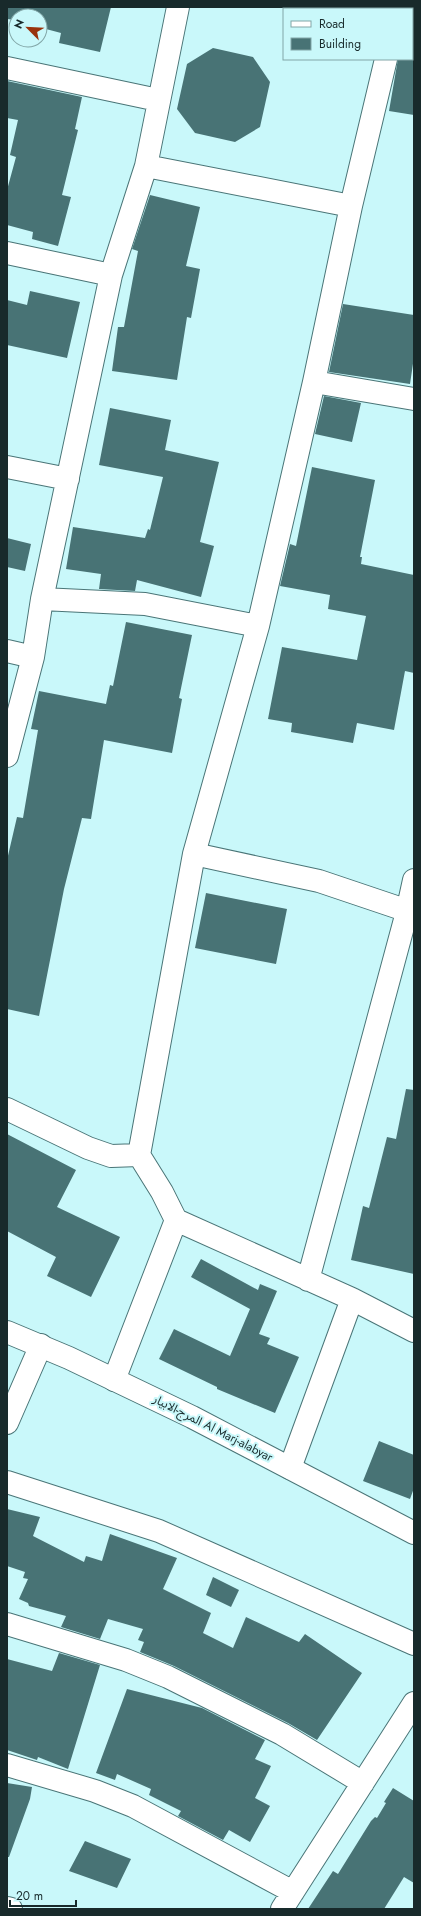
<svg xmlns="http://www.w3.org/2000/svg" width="421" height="1916" font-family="Jost,'Noto Sans Arabic',sans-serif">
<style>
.building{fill:#487375}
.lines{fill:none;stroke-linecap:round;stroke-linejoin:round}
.minor-casing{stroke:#4a7577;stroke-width:24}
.major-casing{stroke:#4a7577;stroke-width:24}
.minor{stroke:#fff;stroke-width:22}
.major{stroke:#fff;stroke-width:22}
.labels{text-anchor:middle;stroke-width:4;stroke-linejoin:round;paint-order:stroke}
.street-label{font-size:12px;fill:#182a2b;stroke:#c9f8fa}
</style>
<rect width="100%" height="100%" fill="#c9f8fa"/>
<path class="building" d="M 7,7 L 111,7 L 100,52 L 59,43 L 61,33 L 46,29 L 46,26 L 40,25 L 40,16 L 16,16 L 16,20 L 7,19 Z
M 213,48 L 253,57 L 270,82 L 260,127 L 235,142 L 195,133 L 177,109 L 187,64 Z
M 398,59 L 414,59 L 414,115 L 389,111 Z
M 7,81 L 82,97 L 75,129 L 78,130 L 62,195 L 71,197 L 58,246 L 32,239 L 33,232 L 7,225 L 7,190 L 16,157 L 10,155 L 18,120 L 7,118 Z
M 150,195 L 200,207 L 186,266 L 200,269 L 191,318 L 187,317 L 177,380 L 112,371 L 118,327 L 124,327 L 138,251 L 132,249 Z
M 30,291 L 80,302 L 67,358 L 7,345 L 7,300 L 27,305 Z
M 343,304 L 414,315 L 414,357 L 410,384 L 329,372 Z
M 324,396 L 361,403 L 352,442 L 315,434 Z
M 110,408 L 171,420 L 165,450 L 219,462 L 200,542 L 214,546 L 201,597 L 137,580 L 135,591 L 99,589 L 101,574 L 66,569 L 73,527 L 145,538 L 148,529 L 150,530 L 163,477 L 99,465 Z
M 312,467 L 375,480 L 360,557 L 362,557 L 361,564 L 414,575 L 414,673 L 405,671 L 394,730 L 357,723 L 353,743 L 291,732 L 292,723 L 268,719 L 282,647 L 357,660 L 366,616 L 328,609 L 330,595 L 280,586 L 290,544 L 296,546 Z
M 7,538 L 31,544 L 25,571 L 7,567 Z
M 126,622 L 192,635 L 179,698 L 182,699 L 172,753 L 104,740 L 91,819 L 82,818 L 64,889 L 39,1016 L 7,1009 L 7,860 L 17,817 L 23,818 L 38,730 L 31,729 L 39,691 L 106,704 L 110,685 L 113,686 Z
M 206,893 L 287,909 L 276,964 L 195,948 Z
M 406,1089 L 414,1090 L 414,1274 L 351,1260 L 363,1206 L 369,1208 L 387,1137 L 396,1139 Z
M 7,1134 L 76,1170 L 57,1207 L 120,1237 L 91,1297 L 47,1276 L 56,1257 L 7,1231 Z
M 201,1259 L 258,1290 L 260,1284 L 277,1291 L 259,1334 L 270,1338 L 267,1344 L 299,1357 L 275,1413 L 217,1389 L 217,1387 L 159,1359 L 174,1329 L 230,1356 L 250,1309 L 191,1277 Z
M 379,1441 L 414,1455 L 414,1488 L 410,1499 L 363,1481 Z
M 7,1509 L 40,1517 L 33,1536 L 84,1562 L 86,1556 L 102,1561 L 110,1534 L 177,1558 L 163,1589 L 211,1613 L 203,1633 L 233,1648 L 246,1617 L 299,1642 L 305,1634 L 362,1673 L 317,1740 L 288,1723 L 174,1666 L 140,1652 L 144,1642 L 138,1640 L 143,1629 L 108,1619 L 100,1639 L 61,1627 L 66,1616 L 29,1606 L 28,1603 L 19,1599 L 28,1579 L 23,1578 L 25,1572 L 7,1566 Z
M 213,1577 L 239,1590 L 231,1607 L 206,1595 Z
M 59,1653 L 100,1665 L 68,1769 L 38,1757 L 37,1760 L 7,1750 L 7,1659 L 52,1671 Z
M 127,1689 L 202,1708 L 265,1740 L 255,1759 L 271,1766 L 255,1798 L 270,1806 L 250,1842 L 229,1830 L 223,1840 L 178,1816 L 181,1811 L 149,1795 L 151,1789 L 117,1774 L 115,1780 L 96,1773 Z
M 7,1783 L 32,1787 L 30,1799 L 9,1857 L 7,1857 Z
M 393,1788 L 414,1801 L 414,1883 L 404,1877 L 384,1909 L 308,1909 L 333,1871 L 338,1874 L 371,1821 L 375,1817 L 377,1818 L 386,1803 L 384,1802 Z
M 85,1841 L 131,1859 L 117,1888 L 69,1871 Z"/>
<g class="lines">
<defs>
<path id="minor" d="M 398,9 L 399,7
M 386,59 L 351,206 L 314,382 L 258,626 L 194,854 L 139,1155 L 162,1192 L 176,1220 L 352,1299 L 414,1331
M 7,68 L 158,100
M 146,166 L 351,206
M 7,253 L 111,275
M 314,382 L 414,399
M 7,467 L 68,479
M 42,599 L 145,604 L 258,626
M 7,651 L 33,657
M 7,756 L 33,657 L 42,599 L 111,275 L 146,166 L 178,7
M 194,854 L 319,881 L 414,913
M 7,1109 L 88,1148 L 111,1156 L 139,1155
M 308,1280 L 407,912 L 414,880
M 114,1380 L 176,1220
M 7,1423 L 41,1345
M 290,1468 L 352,1299
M 7,1482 L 159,1531 L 414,1644
M 7,1624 L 126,1660 L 168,1677 L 282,1734 L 363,1783
M 7,1765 L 95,1791 L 133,1806 L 293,1892
M 7,1908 L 11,1909
M 282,1909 L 414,1703"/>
<path id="major" d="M 7,1332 L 69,1358 L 192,1417 L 414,1533"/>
</defs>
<use href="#minor" class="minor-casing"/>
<use href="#major" class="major-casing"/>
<use href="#minor" class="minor"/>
<use href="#major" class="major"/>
</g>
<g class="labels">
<g class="street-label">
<text transform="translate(213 1428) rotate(27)" y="4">المرج-الابيار Al Marj-alabyar</text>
</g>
</g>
<rect width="421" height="1916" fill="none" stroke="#182a2b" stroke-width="16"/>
<rect x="283" y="8" width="130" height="52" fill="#c9f8fa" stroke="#82a6a7"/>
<rect x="291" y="21" width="20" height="6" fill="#ffffff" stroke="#82a6a7"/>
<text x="319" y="28" font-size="12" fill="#182a2b">Road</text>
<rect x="291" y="38" width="20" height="12" fill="#487375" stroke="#82a6a7"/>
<text x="319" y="48" font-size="12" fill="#182a2b">Building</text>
<g transform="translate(28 28) rotate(294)"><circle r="19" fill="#c9f8fa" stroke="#82a6a7"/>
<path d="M0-3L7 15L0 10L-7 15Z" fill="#99330c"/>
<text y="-6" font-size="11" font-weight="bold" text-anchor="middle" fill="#182a2b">N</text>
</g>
<path d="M10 1900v6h66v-6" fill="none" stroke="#182a2b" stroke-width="2"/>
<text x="16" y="1900" font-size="12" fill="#182a2b" stroke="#c9f8fa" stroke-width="3" paint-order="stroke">20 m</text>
</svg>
